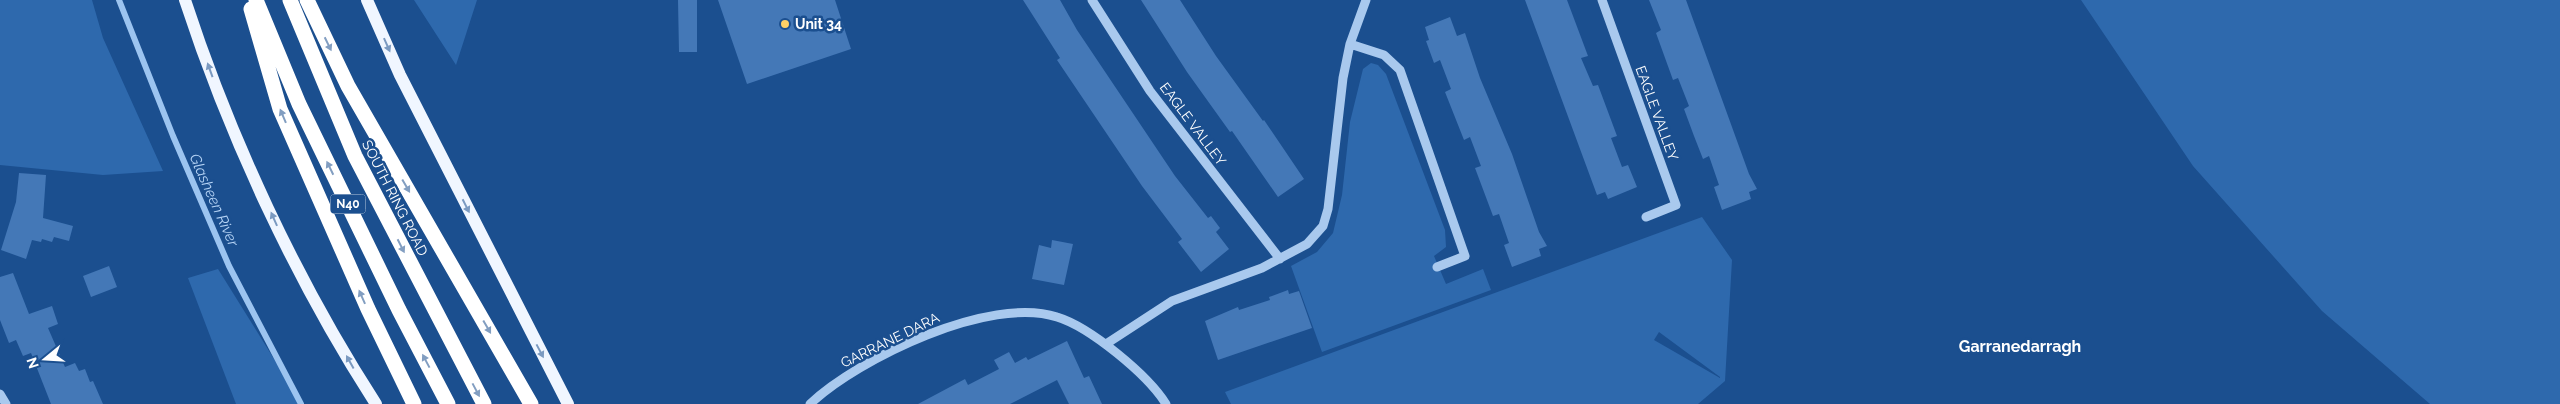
<svg xmlns="http://www.w3.org/2000/svg" width="2560" height="404" font-family="Raleway,sans-serif">
<style>
.green{fill:#2e69ad;fill-rule:evenodd}
.lines{fill:none;stroke-linecap:round;stroke-linejoin:round}
.stream{stroke:#9cc4f0;stroke-width:6}
.building{fill:#4478b7}
.minor{stroke:#a9c9ee;stroke-width:9}
.major{stroke:#f0f6ff;stroke-width:12}
.highway{stroke:#fff;stroke-width:15}
.oneway{fill:#829ec1}
.oneway2{fill:#7b9ac1}
.poi-dot{fill:#ffd166;stroke:#1b4f8f;stroke-width:2}
.labels{text-anchor:middle;stroke-width:5;stroke-linejoin:round;paint-order:stroke}
.shield{fill:#1b4f8f;stroke:#bbcadd;stroke-width:1}
.shield-label{font-size:12px;font-weight:bold;fill:#fff}
.poi-label{font-size:14px;font-weight:bold;fill:#fff;stroke:#1b4f8f;text-anchor:start}
.street-label{font-size:14px;fill:#fff;stroke:#1b4f8f}
.water-label{font-size:15px;font-style:italic;fill:#b5d3f5;stroke:#1b4f8f}
.quarter-label{font-size:16px;font-weight:bold;fill:#fff;stroke:#1b4f8f}
</style>
<rect width="100%" height="100%" fill="#1b4f8f"/>
<path class="green" d="M 0,0 L 92,0 L 103,38 L 163,171 L 103,175 L 0,165 Z
M 414,0 L 477,0 L 456,65 Z
M 2081,0 L 2560,0 L 2560,404 L 2430,404 L 2322,311 L 2193,166 Z
M 1371,63 L 1378,65 L 1386,74 L 1445,230 L 1446,247 L 1434,256 L 1446,284 L 1483,269 L 1491,290 L 1322,352 L 1291,266 L 1317,252 L 1333,233 L 1342,195 L 1350,122 L 1363,69 Z
M 1702,217 L 1732,260 L 1725,381 L 1698,404 L 1231,404 L 1225,392 ZM 1659,332 L 1720,377 L 1720,378 L 1654,340 Z
M 218,269 L 302,404 L 236,404 L 188,278 Z"/>
<g class="lines">
<path class="stream" d="M 119,0 L 173,136 L 229,266 L 301,404"/>
</g>
<path class="building" d="M 678,0 L 697,0 L 697,52 L 679,52 Z
M 718,0 L 835,0 L 851,49 L 747,84 Z
M 1023,0 L 1060,0 L 1077,30 L 1175,176 L 1208,218 L 1211,216 L 1220,228 L 1216,232 L 1229,249 L 1201,272 L 1178,242 L 1182,239 L 1142,186 L 1057,60 L 1060,58 Z
M 1141,0 L 1180,0 L 1216,56 L 1263,121 L 1264,120 L 1304,179 L 1278,197 L 1232,131 L 1230,132 L 1187,72 Z
M 1525,0 L 1567,0 L 1588,56 L 1581,58 L 1593,86 L 1598,85 L 1617,136 L 1611,138 L 1622,167 L 1628,165 L 1637,187 L 1608,199 L 1605,192 L 1597,195 Z
M 1649,0 L 1686,0 L 1749,174 L 1757,189 L 1749,192 L 1751,199 L 1722,210 L 1714,187 L 1719,185 L 1709,156 L 1703,159 L 1694,136 L 1684,109 L 1689,106 L 1678,78 L 1673,80 L 1656,33 L 1661,30 Z
M 1450,17 L 1457,36 L 1465,33 L 1480,78 L 1512,154 L 1539,232 L 1547,246 L 1539,249 L 1541,256 L 1512,267 L 1504,245 L 1509,243 L 1499,214 L 1493,216 L 1475,168 L 1481,166 L 1470,137 L 1464,140 L 1445,92 L 1451,89 L 1440,60 L 1434,63 L 1426,41 L 1429,40 L 1425,27 Z
M 19,173 L 46,175 L 43,218 L 73,226 L 69,241 L 54,237 L 52,242 L 42,239 L 41,242 L 32,240 L 26,259 L 1,250 L 16,202 Z
M 1052,240 L 1073,244 L 1064,285 L 1032,279 L 1039,245 L 1051,248 Z
M 109,266 L 117,287 L 91,297 L 83,276 Z
M 13,273 L 29,314 L 52,306 L 58,324 L 48,328 L 65,367 L 75,363 L 79,371 L 85,369 L 90,382 L 93,381 L 103,404 L 51,404 L 31,353 L 23,356 L 16,340 L 9,343 L 0,320 L 0,277 Z
M 1288,290 L 1289,294 L 1299,291 L 1312,328 L 1218,360 L 1205,321 L 1238,307 L 1239,310 L 1270,300 L 1269,297 Z
M 1067,341 L 1084,378 L 1089,376 L 1102,404 L 1069,404 L 1057,380 L 1010,404 L 918,404 L 965,379 L 968,385 L 999,369 L 994,360 L 1009,352 L 1015,363 L 1026,357 L 1028,360 Z"/>
<g class="lines">
<path class="minor" d="M 1092,0 L 1150,91 L 1280,259
M 1602,0 L 1676,205 L 1646,217
M 1350,44 L 1384,55 L 1400,70 L 1465,256 L 1437,267
M 1106,344 L 1172,301 L 1262,268 L 1307,244 L 1323,226 L 1328,209 L 1343,78 L 1350,44 L 1366,0
M 0,394 L 6,404
M 810,404 C 859,358 990,295 1057,317 C 1090,327 1148,375 1166,404"/>
<path class="major" d="M 185,0 C 230,138 297,282 376,404
M 367,0 L 400,75 L 568,404"/>
<path class="highway" d="M 256,0 L 299,104 L 399,310 L 448,404
M 290,0 L 355,156 L 484,404
M 307,0 L 348,86 L 531,404
M 251,9 L 280,109 L 368,309 L 414,404"/>
</g>
<defs><path id="oneway-solid" d="M-6-.8H1V-3.2L6.5 0L1 3.2V.8H-6Z" transform="scale(1.25)"/></defs>
<g class="oneway">
<use href="#oneway-solid" transform="translate(328 44) rotate(64)"/>
<use href="#oneway-solid" transform="translate(283 116) rotate(-113)"/>
<use href="#oneway-solid" transform="translate(330 168) rotate(-116)"/>
<use href="#oneway-solid" transform="translate(406 186) rotate(60)"/>
<use href="#oneway-solid" transform="translate(401 246) rotate(63)"/>
<use href="#oneway-solid" transform="translate(362 297) rotate(-114)"/>
<use href="#oneway-solid" transform="translate(487 327) rotate(60)"/>
<use href="#oneway-solid" transform="translate(426 361) rotate(-118)"/>
<use href="#oneway-solid" transform="translate(476 390) rotate(62)"/>
</g>
<g class="oneway2">
<use href="#oneway-solid" transform="translate(387 45) rotate(66)"/>
<use href="#oneway-solid" transform="translate(210 70) rotate(-110)"/>
<use href="#oneway-solid" transform="translate(466 206) rotate(63)"/>
<use href="#oneway-solid" transform="translate(274 219) rotate(-114)"/>
<use href="#oneway-solid" transform="translate(540 351) rotate(62)"/>
<use href="#oneway-solid" transform="translate(350 362) rotate(-119)"/>
</g>
<circle class="poi-dot" cx="785" cy="24" r="5"/>
<g class="labels">
<rect class="shield" x="330.5" y="194.5" width="35" height="19" rx="4"/>
<g class="shield-label">
<text x="348" y="208">N40</text>
</g>
<g class="poi-label">
<text x="795" y="29">Unit 34</text>
</g>
<g class="street-label">
<text transform="translate(1657 113) rotate(70)" y="5">EAGLE VALLEY</text>
<text transform="translate(1193 124) rotate(53)" y="5">EAGLE VALLEY</text>
<text transform="translate(395 198) rotate(63)" y="5">SOUTH RING ROAD</text>
<text transform="translate(890 340) rotate(-26)" y="5">GARRANE DARA</text>
</g>
<g class="water-label">
<text transform="translate(214 200) rotate(66)" y="5">Glasheen River</text>
</g>
<g class="quarter-label">
<text x="2020" y="352">Garranedarragh</text>
</g>
</g>
<g transform="translate(45 359) rotate(252)" stroke="#1b4f8f" stroke-width="4" paint-order="stroke">
<path d="M0-4L9 19L0 12L-9 19Z" fill="#ffffff"/>
<text y="-8" font-size="14" font-weight="bold" text-anchor="middle" fill="#ffffff">N</text>
</g>
</svg>
